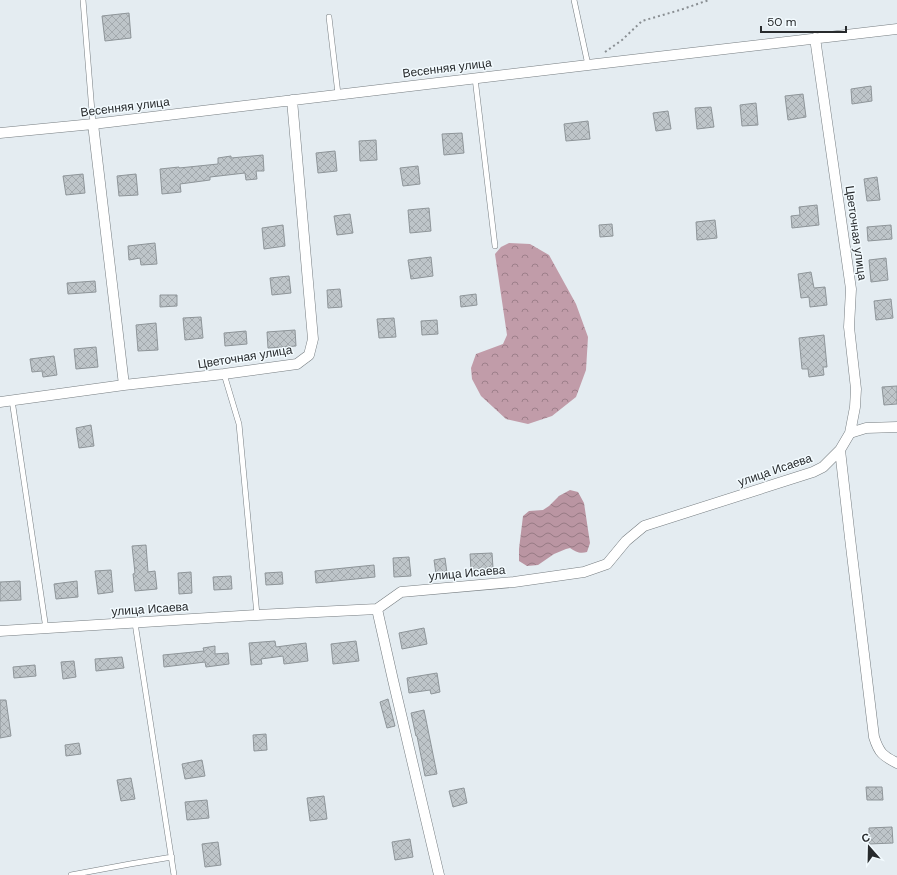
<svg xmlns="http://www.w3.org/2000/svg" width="897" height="875" font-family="'DM Sans',sans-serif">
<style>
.forest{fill:url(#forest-crowns)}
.water{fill:url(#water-waves)}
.building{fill:url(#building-cross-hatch);stroke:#8e9599}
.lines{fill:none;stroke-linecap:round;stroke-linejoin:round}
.service-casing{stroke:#767d81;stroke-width:6}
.minor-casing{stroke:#767d81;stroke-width:11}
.path{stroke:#898e92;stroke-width:2;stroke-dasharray:2 3;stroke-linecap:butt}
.service{stroke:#fff;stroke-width:5}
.minor{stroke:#fff;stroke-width:10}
.labels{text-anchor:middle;stroke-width:3;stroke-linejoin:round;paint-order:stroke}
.street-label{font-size:12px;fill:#272a2c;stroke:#f2fafe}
</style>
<defs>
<pattern id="forest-crowns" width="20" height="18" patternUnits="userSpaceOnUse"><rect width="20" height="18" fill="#c19ca9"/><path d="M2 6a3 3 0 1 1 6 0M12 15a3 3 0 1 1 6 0" fill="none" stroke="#9d7f8a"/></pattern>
<pattern id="water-waves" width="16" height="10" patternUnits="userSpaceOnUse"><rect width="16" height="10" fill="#ba95a2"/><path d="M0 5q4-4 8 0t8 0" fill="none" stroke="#977a84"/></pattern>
<pattern id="building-cross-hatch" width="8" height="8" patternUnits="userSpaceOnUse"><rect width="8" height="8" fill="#bec5c9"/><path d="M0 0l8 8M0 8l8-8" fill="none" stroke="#a3a9ad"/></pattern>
</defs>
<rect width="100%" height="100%" fill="#e4ecf1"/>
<path class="forest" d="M 509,243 L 530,244 L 549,255 L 576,304 L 588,337 L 586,370 L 576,397 L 552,416 L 528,424 L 506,419 L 481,396 L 472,379 L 471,368 L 476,354 L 503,344 L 507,335 L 495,254 L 501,247 Z"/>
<path class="water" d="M 570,490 L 578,492 L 584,503 L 590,543 L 587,552 C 580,554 576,552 570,548 L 566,549 L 554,554 L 538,565 L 527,566 L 519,561 L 519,549 L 523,516 L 529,511 L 543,510 L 549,506 L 559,496 Z"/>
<path class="building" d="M 129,13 L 131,38 L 105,41 L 102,16 Z
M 871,86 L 872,101 L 852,104 L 851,89 Z
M 803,94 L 806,117 L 788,120 L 785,96 Z
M 756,103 L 758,125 L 742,126 L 740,105 Z
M 711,107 L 714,127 L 697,129 L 695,108 Z
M 668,111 L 671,129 L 656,131 L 653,113 Z
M 588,121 L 590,139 L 566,141 L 564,124 Z
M 462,133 L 464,153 L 444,155 L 442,134 Z
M 376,140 L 377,160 L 360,161 L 359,141 Z
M 335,151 L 337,171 L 318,173 L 316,153 Z
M 263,155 L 264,171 L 256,171 L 257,179 L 246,180 L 245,173 L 210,177 L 210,180 L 180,184 L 181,192 L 162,194 L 160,169 L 179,167 L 179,168 L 218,164 L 218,158 L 231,156 L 231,158 Z
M 418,166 L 420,184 L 403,186 L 400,168 Z
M 83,174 L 85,193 L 66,195 L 63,176 Z
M 136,174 L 138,195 L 119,196 L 117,176 Z
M 877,177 L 880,200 L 867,201 L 864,179 Z
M 817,205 L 819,225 L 792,228 L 791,216 L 800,215 L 799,207 Z
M 429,208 L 431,231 L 410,233 L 408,210 Z
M 350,214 L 353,233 L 337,235 L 334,216 Z
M 715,220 L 717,238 L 697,240 L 696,222 Z
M 612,224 L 613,236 L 600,237 L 599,225 Z
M 283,225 L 285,246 L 264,249 L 262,228 Z
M 891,225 L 892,239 L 868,241 L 867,227 Z
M 155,243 L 157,264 L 141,265 L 140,258 L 129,260 L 128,246 Z
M 431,257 L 433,276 L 411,279 L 408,260 Z
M 886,258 L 888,280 L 871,282 L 869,260 Z
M 811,272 L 814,288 L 825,287 L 827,305 L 810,307 L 809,297 L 801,298 L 798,274 Z
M 289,276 L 291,293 L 272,295 L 270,278 Z
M 95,281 L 96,292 L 68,294 L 67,283 Z
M 340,289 L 342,307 L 328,308 L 327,290 Z
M 476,294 L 477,305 L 461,307 L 460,296 Z
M 160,295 L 177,295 L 177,306 L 160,307 Z
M 891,299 L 893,318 L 876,320 L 874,301 Z
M 201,317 L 203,338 L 185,340 L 183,318 Z
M 394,318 L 396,337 L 379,338 L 377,319 Z
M 437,320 L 438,334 L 422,335 L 421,321 Z
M 156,323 L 158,350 L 138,351 L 136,325 Z
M 295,330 L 296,346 L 268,348 L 267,332 Z
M 246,331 L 247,344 L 225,346 L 224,333 Z
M 824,335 L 827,367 L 823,367 L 824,375 L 809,377 L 808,369 L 802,369 L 799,338 Z
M 96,347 L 98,367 L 76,369 L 74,349 Z
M 54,356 L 57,375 L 43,377 L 42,371 L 32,372 L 30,359 Z
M 897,386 L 897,404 L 884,405 L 882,387 Z
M 91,425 L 94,446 L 79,448 L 76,428 Z
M 146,545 L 148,572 L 155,571 L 157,589 L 135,591 L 133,574 L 135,573 L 132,546 Z
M 492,553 L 493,568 L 471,569 L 470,554 Z
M 409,557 L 411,576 L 394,577 L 393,558 Z
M 445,558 L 447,573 L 436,574 L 434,560 Z
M 374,565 L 375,577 L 316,583 L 315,571 Z
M 111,570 L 113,592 L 98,594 L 95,571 Z
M 191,572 L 192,593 L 179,594 L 178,573 Z
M 282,572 L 283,584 L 266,585 L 265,573 Z
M 231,576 L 232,589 L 214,590 L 213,577 Z
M 20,581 L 21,600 L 0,601 L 0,582 Z
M 77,581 L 78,597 L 56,599 L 54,584 Z
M 424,628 L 427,644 L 402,649 L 399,633 Z
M 275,641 L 276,647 L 306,643 L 308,661 L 284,664 L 283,656 L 261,659 L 262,664 L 251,665 L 249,643 Z
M 356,641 L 359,661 L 333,664 L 331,644 Z
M 215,646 L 215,654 L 228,653 L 229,664 L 206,667 L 205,662 L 164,667 L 163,655 L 204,651 L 203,648 Z
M 122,657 L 124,668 L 96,671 L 95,659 Z
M 74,661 L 76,677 L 63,679 L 61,662 Z
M 35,665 L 36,676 L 14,678 L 13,667 Z
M 437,673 L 440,692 L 431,694 L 430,690 L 409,693 L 407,678 Z
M 388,699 L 395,726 L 387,728 L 380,702 Z
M 0,700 L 6,700 L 11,736 L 0,738 Z
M 424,710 L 437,774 L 425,776 L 417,736 L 416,736 L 411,713 Z
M 266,734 L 267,750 L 254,751 L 253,735 Z
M 79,743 L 81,754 L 66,756 L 65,745 Z
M 202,760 L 205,776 L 185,779 L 182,764 Z
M 131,778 L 135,799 L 121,801 L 117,780 Z
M 866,787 L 882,787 L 883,800 L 867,800 Z
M 464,788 L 467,803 L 453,807 L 449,791 Z
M 324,796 L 327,819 L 310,821 L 307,798 Z
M 207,800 L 209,818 L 187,820 L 185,802 Z
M 892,827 L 893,843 L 869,844 L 869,828 Z
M 410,839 L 413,857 L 395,860 L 392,842 Z
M 218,842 L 221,865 L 205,867 L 202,844 Z"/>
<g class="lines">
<defs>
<path id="service" d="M 83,0 L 93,124
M 574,0 L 588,65
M 329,17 L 338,94
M 475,78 L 495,246
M 224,374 L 239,424 L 257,615
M 12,400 L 46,629
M 135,623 L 174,875
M 71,875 L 130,864 L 172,857"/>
<path id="minor" d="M 815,38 L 851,289 L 849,327 L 856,389 L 855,407 L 850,433
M 93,124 L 124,385
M 0,133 L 93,124 L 588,65 L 897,29
M 0,402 L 124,385 L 224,374 L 297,364 L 309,355 L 313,339 L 292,100
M 840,450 L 850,538 L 874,737 C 879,753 883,756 897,763
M 377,609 L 393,680 L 439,875
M 0,631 L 257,615 L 377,609 L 401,592 L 514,582 L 584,572 L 607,564 L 626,541 L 644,526 L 813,472 L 823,467 L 840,450 L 850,433 L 866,428 L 897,427"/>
</defs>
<use href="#service" class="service-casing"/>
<use href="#minor" class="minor-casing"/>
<path class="path" d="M 605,52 L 622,40 L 642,21 L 680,10 L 709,0"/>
<use href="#service" class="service"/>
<use href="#minor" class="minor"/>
</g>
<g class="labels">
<g class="street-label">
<text transform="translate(447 68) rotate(-7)" y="4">Весенняя улица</text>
<text transform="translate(125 107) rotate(-7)" y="4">Весенняя улица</text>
<text transform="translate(856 233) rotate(82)" y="4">Цветочная улица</text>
<text transform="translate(245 357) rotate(-9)" y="4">Цветочная улица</text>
<text transform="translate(775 470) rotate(-19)" y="4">улица Исаева</text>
<text transform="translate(467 573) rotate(-5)" y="4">улица Исаева</text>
<text transform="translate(150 609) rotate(-4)" y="4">улица Исаева</text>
</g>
</g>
<g transform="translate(869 847) rotate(340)" stroke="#f2fafe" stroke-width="3" paint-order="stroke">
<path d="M0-3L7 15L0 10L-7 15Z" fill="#272a2c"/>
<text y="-6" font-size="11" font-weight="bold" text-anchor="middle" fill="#272a2c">С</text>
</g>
<path d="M761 26v6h85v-6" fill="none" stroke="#272a2c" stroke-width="2"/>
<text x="767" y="26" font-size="12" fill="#272a2c" stroke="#f2fafe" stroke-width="3" paint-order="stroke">50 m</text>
</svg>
